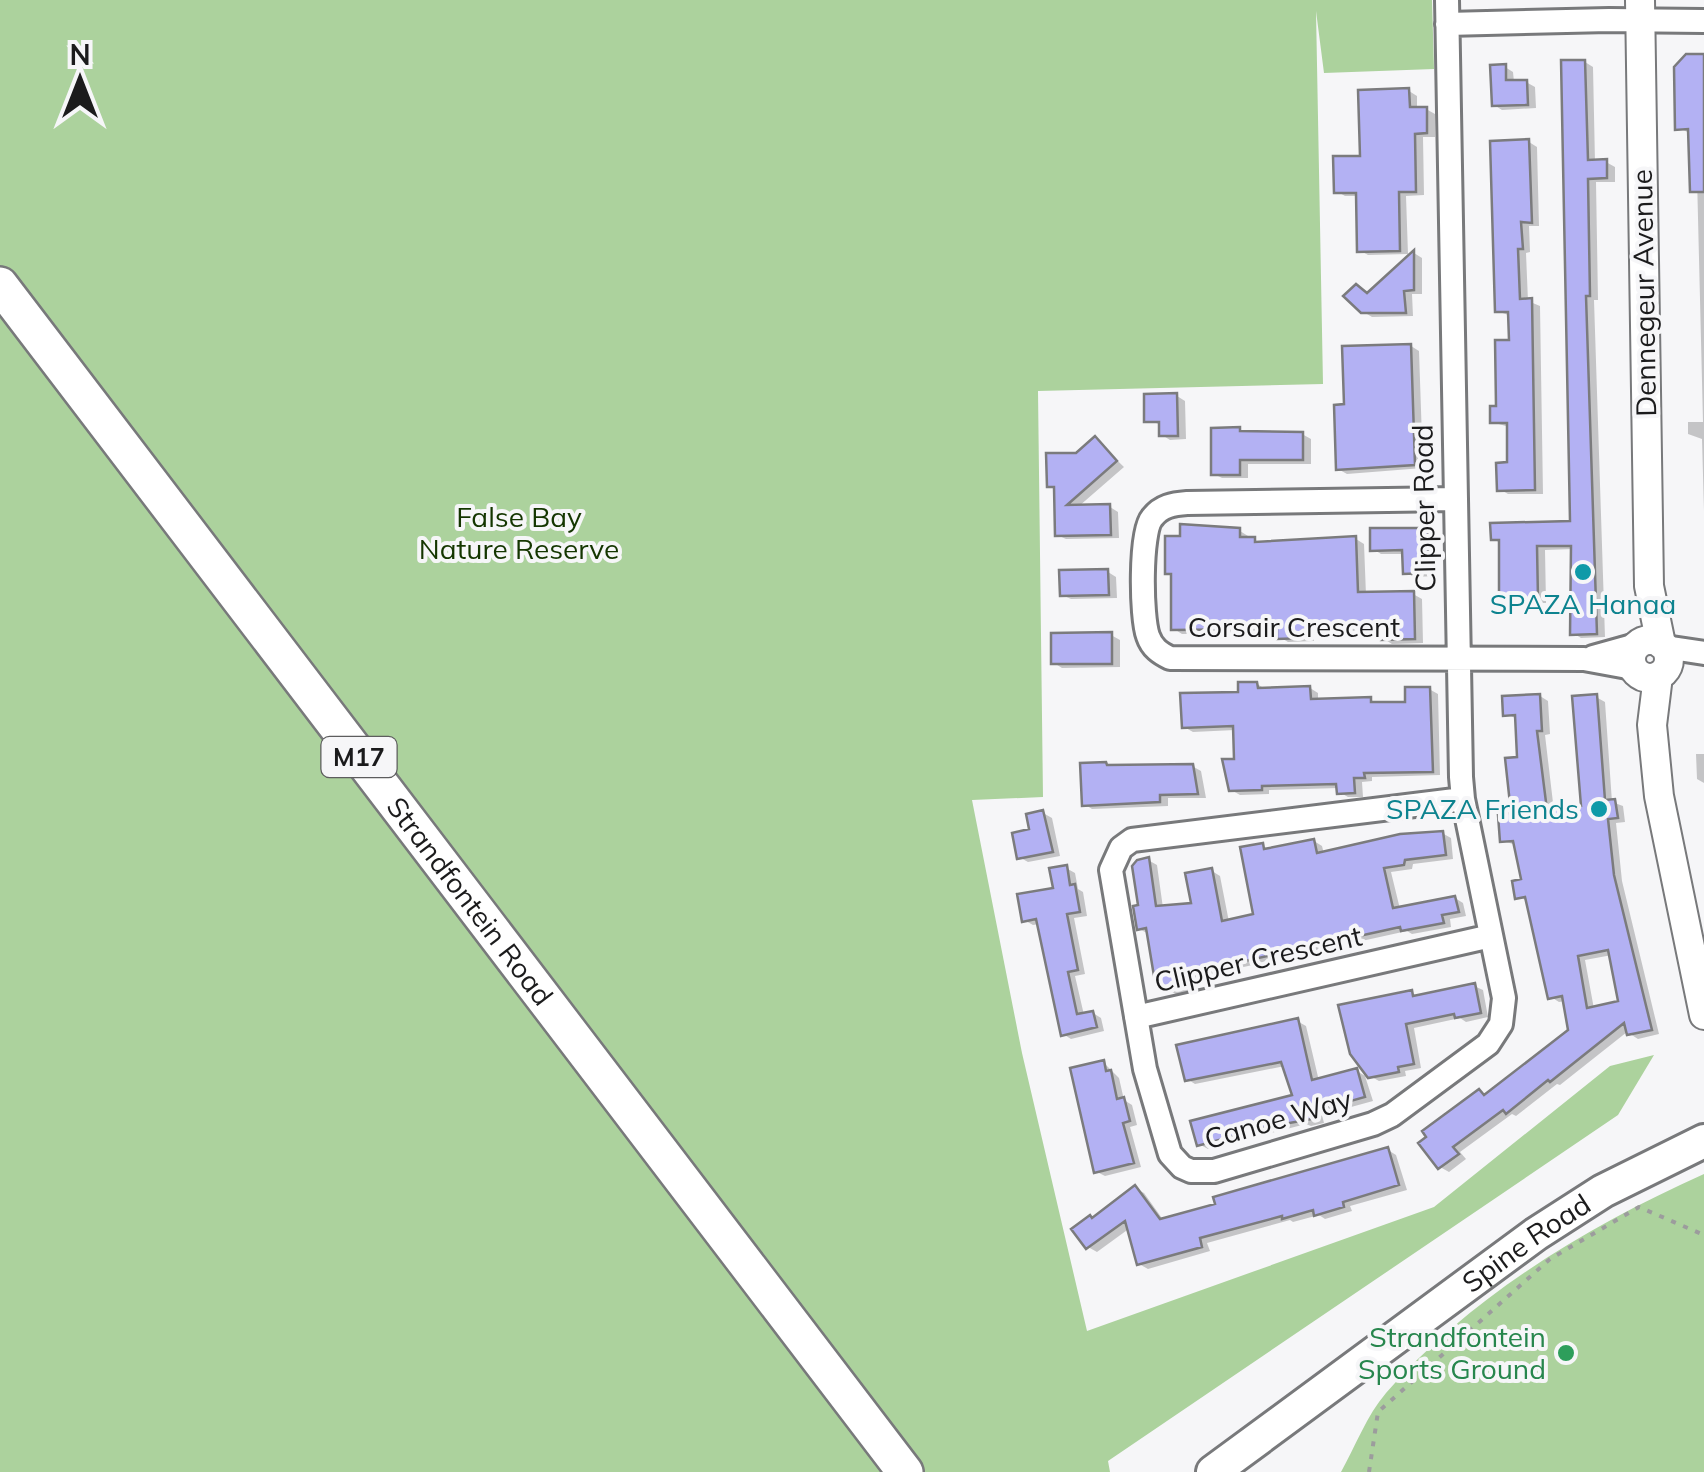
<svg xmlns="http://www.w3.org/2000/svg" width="1704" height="1472" font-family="Mulish,sans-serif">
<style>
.green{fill:#acd29d}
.shadow{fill:#0003;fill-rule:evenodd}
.building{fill:#b3b1f3;stroke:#7b7b7d;stroke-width:2.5;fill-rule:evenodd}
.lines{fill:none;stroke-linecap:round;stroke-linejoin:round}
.minor-casing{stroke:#78797b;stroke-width:28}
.tertiary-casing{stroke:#78797b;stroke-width:32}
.secondary-casing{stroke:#78797b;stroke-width:38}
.primary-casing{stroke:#78797b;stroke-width:40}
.path{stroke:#9c9c9d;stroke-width:4;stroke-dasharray:5 8;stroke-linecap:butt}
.minor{stroke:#fff;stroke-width:22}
.tertiary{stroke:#fff;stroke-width:28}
.secondary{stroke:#fff;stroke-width:32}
.primary{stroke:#fff;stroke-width:35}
.culture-dot{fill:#0f9aa8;stroke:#f6f6f8;stroke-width:4}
.leisure-dot{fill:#2e9e5b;stroke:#f6f6f8;stroke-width:4}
.labels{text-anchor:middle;stroke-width:8;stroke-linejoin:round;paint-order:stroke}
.shield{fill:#f6f6f8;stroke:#5d5d5e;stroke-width:2.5}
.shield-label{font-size:25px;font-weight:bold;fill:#1b1b1c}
.street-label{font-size:28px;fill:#1b1b1c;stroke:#f6f6f8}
.park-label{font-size:28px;fill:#143600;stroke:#f6f6f8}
.culture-label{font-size:28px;fill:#0d838f;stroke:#f6f6f8}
.leisure-label{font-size:28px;fill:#27864d;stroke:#f6f6f8;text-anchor:end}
</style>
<rect width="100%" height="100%" fill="#f6f6f8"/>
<path class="green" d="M 0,0 L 1432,0 L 1434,69 L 1324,73 L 1316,11 L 1323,384 L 1038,391 L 1043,797 L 972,800 L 1022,1053 L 1087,1331 L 1434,1207 L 1610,1066 L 1654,1055 L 1618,1115 L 1108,1461 L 1110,1472 L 0,1472 Z
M 1704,1174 L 1704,1472 L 1341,1472 C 1355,1447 1367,1415 1386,1393 C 1471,1296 1588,1226 1704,1174 Z"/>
<path class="shadow" d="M 1704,56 L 1704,511 L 1702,439 L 1688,434 L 1688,422 L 1703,422 L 1697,177 L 1690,133 L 1678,128 Z
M 1585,62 L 1593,67 L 1595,162 L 1606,162 L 1615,167 L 1615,182 L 1596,182 L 1598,300 L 1594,300 L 1605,637 L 1581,638 L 1573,633 L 1574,549 L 1545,550 L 1546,603 L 1510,603 L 1502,598 L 1501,543 L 1493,539 L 1572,524 Z
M 1505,67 L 1513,72 L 1514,82 L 1526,82 L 1535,87 L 1536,108 L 1502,110 L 1494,105 Z
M 1409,91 L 1417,96 L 1417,110 L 1426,109 L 1435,114 L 1435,137 L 1423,137 L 1424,195 L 1406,196 L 1408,254 L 1368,255 L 1359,250 L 1358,196 L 1345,196 L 1336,191 Z
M 1529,142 L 1537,147 L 1539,226 L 1529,226 L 1530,252 L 1526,253 L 1528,301 L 1540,306 L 1543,494 L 1508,494 L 1499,489 L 1510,465 L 1509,427 L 1492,422 L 1499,408 L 1511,342 L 1511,316 L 1497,311 Z
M 1414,253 L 1422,258 L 1422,294 L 1412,294 L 1413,316 L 1372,317 L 1362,311 L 1368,295 Z
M 1411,346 L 1419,351 L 1423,468 L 1347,474 L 1338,469 L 1347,407 Z
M 1177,396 L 1185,401 L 1186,439 L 1170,440 L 1162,435 L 1162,425 L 1147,420 Z
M 1239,430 L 1246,434 L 1302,434 L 1311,439 L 1311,464 L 1248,464 L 1248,478 L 1222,478 L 1214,474 Z
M 1095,439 L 1124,467 L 1078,507 L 1110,507 L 1118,512 L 1119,538 L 1066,539 L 1057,535 L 1056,489 L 1050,486 Z
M 1240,531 L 1248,536 L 1248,540 L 1261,544 L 1356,539 L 1364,544 L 1366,595 L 1413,594 L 1422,599 L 1423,643 L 1392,644 L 1384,639 L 1383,630 L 1314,632 L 1314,641 L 1288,642 L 1280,637 L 1279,633 L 1182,634 L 1174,629 L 1173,576 L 1168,573 Z
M 1428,531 L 1436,536 L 1436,576 L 1414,577 L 1405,572 L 1405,554 L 1381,554 L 1373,549 Z
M 1108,572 L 1116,577 L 1117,598 L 1071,599 L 1062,595 Z
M 1111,635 L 1120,640 L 1120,667 L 1062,668 L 1054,663 Z
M 1257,684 L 1267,690 L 1310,688 L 1318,693 L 1318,701 L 1371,700 L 1378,704 L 1408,704 L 1429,689 L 1438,694 L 1440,775 L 1372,777 L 1372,781 L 1362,782 L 1363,797 L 1348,797 L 1339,792 L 1339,788 L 1269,790 L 1269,794 L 1240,795 L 1231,790 L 1236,762 L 1235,730 L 1193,732 L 1184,727 Z
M 1540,696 L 1548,701 L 1550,734 L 1545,735 L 1554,811 L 1584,809 L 1596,697 L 1605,702 L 1612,802 L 1623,806 L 1625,822 L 1616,823 L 1622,881 L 1659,1034 L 1638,1039 L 1627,1032 L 1560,1085 L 1557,1084 L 1516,1116 L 1512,1114 L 1460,1152 L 1466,1159 L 1449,1172 L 1440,1167 L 1480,1092 L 1487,1096 L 1570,1031 L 1566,1001 L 1559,1002 L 1551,997 L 1529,901 L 1518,897 L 1524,881 L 1516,845 L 1503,841 L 1514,815 L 1520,759 L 1518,719 L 1505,714 ZM 1612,955 L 1621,1003 L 1594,1009 L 1585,960 Z
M 1696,754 L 1704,754 L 1704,783 L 1697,779 Z
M 1192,766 L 1201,771 L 1206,798 L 1168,798 L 1168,806 L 1092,809 L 1084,804 Z
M 1043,813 L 1052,818 L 1060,856 L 1028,862 L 1019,857 Z
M 1442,833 L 1451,838 L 1453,859 L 1413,864 L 1412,869 L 1391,872 L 1400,909 L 1455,898 L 1463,903 L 1466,916 L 1450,919 L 1451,927 L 1412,934 L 1407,931 L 1189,979 L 1191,992 L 1176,994 L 1166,989 L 1149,934 L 1139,929 L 1148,860 L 1157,865 L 1163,908 L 1194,906 L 1212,871 L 1220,876 L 1229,922 L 1256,916 L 1262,846 L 1271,850 L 1314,841 L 1322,846 L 1324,854 Z
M 1066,868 L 1075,873 L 1078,889 L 1083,892 L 1087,916 L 1074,918 L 1085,974 L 1075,976 L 1084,1015 L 1093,1013 L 1101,1018 L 1104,1031 L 1071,1039 L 1063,1034 L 1040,924 L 1033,925 L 1024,920 L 1056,890 Z
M 1474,986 L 1483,990 L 1488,1017 L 1466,1022 L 1460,1018 L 1414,1028 L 1421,1068 L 1405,1071 L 1406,1076 L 1379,1081 L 1370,1076 L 1412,993 L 1419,997 Z
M 1297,1021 L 1306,1026 L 1319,1081 L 1357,1071 L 1365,1076 L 1373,1101 L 1322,1115 L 1324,1123 L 1311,1126 L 1306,1124 L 1208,1149 L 1199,1144 L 1295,1097 L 1285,1066 L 1195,1084 L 1187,1079 Z
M 1104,1063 L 1119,1078 L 1124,1100 L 1132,1105 L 1137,1125 L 1130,1127 L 1141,1167 L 1105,1176 L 1097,1172 Z
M 1388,1150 L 1396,1155 L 1407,1190 L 1350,1206 L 1352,1211 L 1325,1219 L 1319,1215 L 1293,1222 L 1290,1220 L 1207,1243 L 1210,1251 L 1148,1269 L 1139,1264 L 1130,1228 L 1097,1252 L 1088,1247 L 1075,1229 L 1094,1220 L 1135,1188 L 1144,1193 L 1164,1221 Z"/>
<path class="building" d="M 1686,54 L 1704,54 L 1704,192 L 1690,192 L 1688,129 L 1675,130 L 1674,67 Z
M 1561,60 L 1585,60 L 1588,160 L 1607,159 L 1607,178 L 1588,179 L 1590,296 L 1586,296 L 1597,634 L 1570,635 L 1571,546 L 1537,546 L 1538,599 L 1499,599 L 1499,540 L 1491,540 L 1490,523 L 1570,521 Z
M 1506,64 L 1506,80 L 1527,80 L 1528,105 L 1492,106 L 1490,65 Z
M 1409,88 L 1410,107 L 1427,107 L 1427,133 L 1415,134 L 1416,192 L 1399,192 L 1400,251 L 1357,252 L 1356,193 L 1334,193 L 1333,156 L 1360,156 L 1358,90 Z
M 1529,139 L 1532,223 L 1521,222 L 1523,249 L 1518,249 L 1520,299 L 1532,298 L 1535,490 L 1497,491 L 1496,463 L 1507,462 L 1507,423 L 1490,423 L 1490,406 L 1496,406 L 1495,340 L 1509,340 L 1508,312 L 1495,312 L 1490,141 Z
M 1414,250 L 1414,290 L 1404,291 L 1406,313 L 1361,313 L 1343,296 L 1356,284 L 1367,293 Z
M 1411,344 L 1415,465 L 1336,470 L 1334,405 L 1344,404 L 1342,346 Z
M 1177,393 L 1178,436 L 1159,436 L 1159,422 L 1144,422 L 1144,394 Z
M 1240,427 L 1240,431 L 1303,432 L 1303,460 L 1240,460 L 1240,475 L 1211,475 L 1211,428 Z
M 1095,436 L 1117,461 L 1067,505 L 1110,504 L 1111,535 L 1055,536 L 1054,487 L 1047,487 L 1046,453 L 1076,453 Z
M 1180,524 L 1240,528 L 1240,537 L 1255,537 L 1255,542 L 1356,536 L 1358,592 L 1414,591 L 1415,639 L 1381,640 L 1381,626 L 1306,628 L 1306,638 L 1277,639 L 1277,629 L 1171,630 L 1171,574 L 1165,574 L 1165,536 L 1180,536 Z
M 1370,528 L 1428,528 L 1428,573 L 1403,574 L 1402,550 L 1370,551 Z
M 1108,569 L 1109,595 L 1060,596 L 1059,570 Z
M 1112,632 L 1112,664 L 1051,664 L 1051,633 Z
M 1238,682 L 1257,682 L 1258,688 L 1310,686 L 1311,699 L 1371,697 L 1371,702 L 1405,702 L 1405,687 L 1430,687 L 1433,772 L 1364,773 L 1365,778 L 1354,778 L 1355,793 L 1337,794 L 1336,784 L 1262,786 L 1262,790 L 1229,791 L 1222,759 L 1234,759 L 1233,726 L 1182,728 L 1180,693 L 1238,692 Z
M 1540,694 L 1542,731 L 1537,731 L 1547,810 L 1581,806 L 1572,696 L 1597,694 L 1605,800 L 1615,799 L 1618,818 L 1608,819 L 1614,875 L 1652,1030 L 1627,1035 L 1624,1023 L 1550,1082 L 1548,1080 L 1506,1114 L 1503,1110 L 1453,1147 L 1459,1154 L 1438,1169 L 1418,1143 L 1426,1137 L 1422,1131 L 1479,1089 L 1484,1095 L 1568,1030 L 1562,996 L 1548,999 L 1525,897 L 1515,899 L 1512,881 L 1521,879 L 1513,841 L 1500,842 L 1498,815 L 1511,813 L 1505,758 L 1517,757 L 1515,715 L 1503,716 L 1502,696 ZM 1608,950 L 1618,1001 L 1587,1008 L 1578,956 Z
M 1106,762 L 1107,765 L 1193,764 L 1198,794 L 1160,795 L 1160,802 L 1082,806 L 1080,763 Z
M 1043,810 L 1053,852 L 1017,859 L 1012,833 L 1029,829 L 1026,814 Z
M 1443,831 L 1446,855 L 1405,860 L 1404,865 L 1384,868 L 1393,908 L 1455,896 L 1459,912 L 1442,915 L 1444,923 L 1401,931 L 1400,927 L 1181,975 L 1184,988 L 1165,991 L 1155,982 L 1146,928 L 1137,930 L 1133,906 L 1138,905 L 1132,866 L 1137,860 L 1149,857 L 1156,906 L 1191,903 L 1185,873 L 1212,868 L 1222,921 L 1253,914 L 1240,847 L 1263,843 L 1264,849 L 1314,839 L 1317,853 L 1400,834 Z
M 1067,865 L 1070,885 L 1075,884 L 1080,912 L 1067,914 L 1078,970 L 1068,972 L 1077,1014 L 1093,1011 L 1097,1027 L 1061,1036 L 1036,919 L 1022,922 L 1017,894 L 1053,888 L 1049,868 Z
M 1475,983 L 1481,1013 L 1455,1018 L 1454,1014 L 1406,1024 L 1414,1064 L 1398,1067 L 1399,1072 L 1368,1078 L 1350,1054 L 1338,1005 L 1412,990 L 1413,996 Z
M 1298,1018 L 1312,1080 L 1357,1068 L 1365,1097 L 1315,1111 L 1317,1118 L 1267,1127 L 1197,1146 L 1190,1121 L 1292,1095 L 1281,1062 L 1185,1081 L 1176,1045 Z
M 1104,1060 L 1106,1071 L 1111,1070 L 1117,1099 L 1124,1097 L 1130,1121 L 1123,1123 L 1134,1163 L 1094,1173 L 1070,1068 Z
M 1388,1147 L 1399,1185 L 1343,1202 L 1344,1207 L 1314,1216 L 1313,1210 L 1282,1219 L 1282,1216 L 1200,1238 L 1202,1247 L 1137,1265 L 1125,1221 L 1086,1249 L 1071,1229 L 1090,1215 L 1092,1218 L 1135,1185 L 1160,1219 L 1215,1204 L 1213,1197 Z"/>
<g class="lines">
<defs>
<path id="minor" d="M 1447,0 L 1461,777 L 1463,799 L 1504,998 L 1501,1024 L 1488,1044 L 1392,1115 L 1373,1124 L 1214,1171 L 1191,1171 L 1182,1167 L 1170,1154 L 1145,1069 L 1111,870 L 1121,848 L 1132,840 L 1463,799
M 1447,24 L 1609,20 L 1704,21
M 1454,499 L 1187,503 C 1173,504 1161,506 1152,518 C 1140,532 1141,617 1148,636 C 1152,648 1160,653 1170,658 L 1584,659 L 1633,668
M 1665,647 L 1704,653
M 1593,657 L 1636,645
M 1136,1017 L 1491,936"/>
<path id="tertiary" d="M 1640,0 L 1649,586 L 1661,644
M1631 659a19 19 0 1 1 38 0a19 19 0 1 1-38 0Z
M 1658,676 L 1652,725 L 1659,796 L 1704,1015"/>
<g id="secondary">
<path id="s1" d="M 1213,1472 L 1536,1234 L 1603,1191 L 1704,1141"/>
</g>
<g id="primary">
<path id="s2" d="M 0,285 L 905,1472"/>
</g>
</defs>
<use href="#minor" class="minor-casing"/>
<use href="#tertiary" class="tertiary-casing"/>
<use href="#secondary" class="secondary-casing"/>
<use href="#primary" class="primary-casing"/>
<path class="path" d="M 1369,1472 L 1378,1412 L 1550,1259 L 1639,1207 L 1704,1235"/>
<use href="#minor" class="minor"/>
<use href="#tertiary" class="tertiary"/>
<use href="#secondary" class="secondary"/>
<use href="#primary" class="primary"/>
</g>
<g class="culture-dot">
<circle cx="1583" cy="572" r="10"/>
<circle cx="1599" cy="809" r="10"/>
</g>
<circle class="leisure-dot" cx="1566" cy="1353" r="10"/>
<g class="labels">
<rect class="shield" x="321.5" y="737" width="75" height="40" rx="8"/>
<g class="shield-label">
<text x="359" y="766">M17</text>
</g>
<g class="street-label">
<text transform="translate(1644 293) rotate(-91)" y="10">Dennegeur Avenue</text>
<text transform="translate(1424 508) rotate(-91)" y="10">Clipper Road</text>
<text x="1294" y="637">Corsair Crescent</text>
<text dy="10" stroke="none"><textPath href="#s2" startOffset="775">Strandfontein Road</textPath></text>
<text transform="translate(1258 959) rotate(-13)" y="10">Clipper Crescent</text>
<text transform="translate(1278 1119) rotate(-16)" y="10">Canoe Way</text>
<text dy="10" stroke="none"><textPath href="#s1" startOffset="388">Spine Road</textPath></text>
</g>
<g class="park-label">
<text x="519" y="527">False Bay<tspan x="519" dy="32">Nature Reserve</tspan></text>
</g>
<g class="culture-label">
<text x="1583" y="614">SPAZA Hanaa</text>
<text x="1579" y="819" text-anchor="end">SPAZA Friends</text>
</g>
<g class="leisure-label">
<text x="1546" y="1347">Strandfontein<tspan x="1546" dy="32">Sports Ground</tspan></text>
</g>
</g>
<g transform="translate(80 80)" stroke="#f6f6f8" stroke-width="8" paint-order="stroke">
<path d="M0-8L18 38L0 25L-18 38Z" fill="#1b1b1c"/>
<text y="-15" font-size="28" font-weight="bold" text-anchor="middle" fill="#1b1b1c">N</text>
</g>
</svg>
